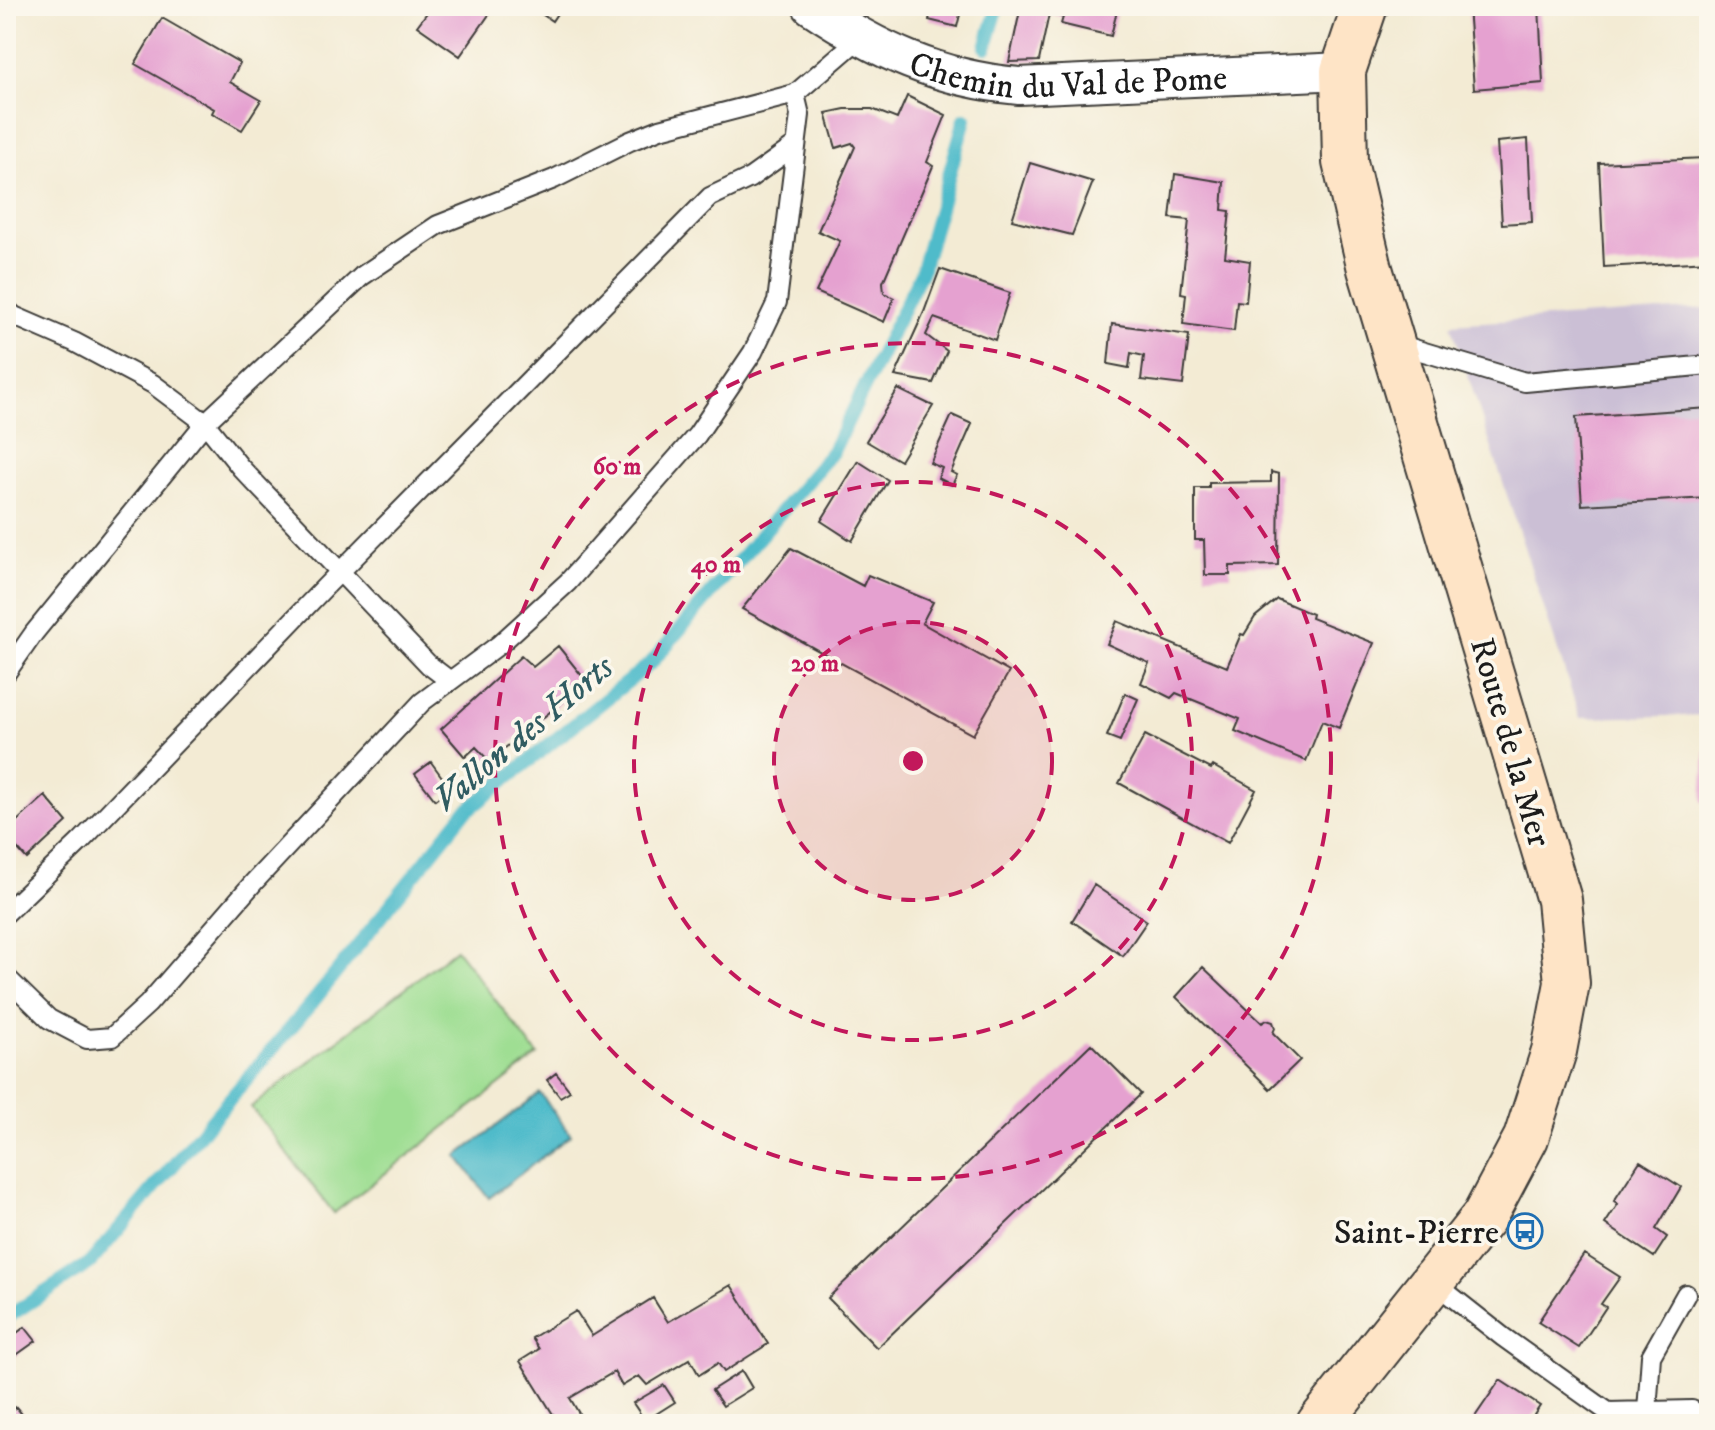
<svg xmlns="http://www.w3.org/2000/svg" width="1715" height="1430" font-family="'IM FELL DW Pica',serif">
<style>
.industrial{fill:#cbbfd5}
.green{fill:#9fde93;stroke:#5e7d58;stroke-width:2}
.water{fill:#4fbbca;stroke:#366c73;stroke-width:2}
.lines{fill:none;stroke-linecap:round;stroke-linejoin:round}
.stream{stroke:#4fbbca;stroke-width:14}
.building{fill:#e5a1d0}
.lane-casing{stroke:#3c3b38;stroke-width:22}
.street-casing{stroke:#3c3b38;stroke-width:40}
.secondary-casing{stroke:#3c3b38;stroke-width:48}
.lane{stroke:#fff;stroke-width:18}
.street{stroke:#fff;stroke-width:36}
.secondary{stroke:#fee4c6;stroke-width:44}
.ring{fill:none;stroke:#c2185b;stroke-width:4;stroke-dasharray:14 10}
.labels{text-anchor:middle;stroke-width:7;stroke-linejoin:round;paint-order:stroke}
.street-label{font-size:34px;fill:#1c1c1c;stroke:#fbf7ec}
.poi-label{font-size:34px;fill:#1c1c1c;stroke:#fbf7ec;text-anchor:end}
.water-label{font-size:36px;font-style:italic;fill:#305c62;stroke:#fbf7ec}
.centre{fill:#c2185b;stroke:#fbf7ec;stroke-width:4}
.ring-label{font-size:24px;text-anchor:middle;font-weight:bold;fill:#c2185b;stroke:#fbf7ec;stroke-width:7;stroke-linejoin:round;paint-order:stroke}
</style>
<rect width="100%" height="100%" fill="#fbf7ec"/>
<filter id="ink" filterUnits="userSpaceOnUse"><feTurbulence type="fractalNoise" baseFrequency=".0125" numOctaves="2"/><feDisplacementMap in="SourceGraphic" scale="16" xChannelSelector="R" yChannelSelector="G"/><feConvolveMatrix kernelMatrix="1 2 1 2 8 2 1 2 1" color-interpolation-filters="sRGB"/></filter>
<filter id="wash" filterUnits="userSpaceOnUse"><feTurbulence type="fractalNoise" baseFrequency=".006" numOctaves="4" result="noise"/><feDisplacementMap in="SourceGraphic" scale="32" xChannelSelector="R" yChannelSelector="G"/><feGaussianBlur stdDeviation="1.8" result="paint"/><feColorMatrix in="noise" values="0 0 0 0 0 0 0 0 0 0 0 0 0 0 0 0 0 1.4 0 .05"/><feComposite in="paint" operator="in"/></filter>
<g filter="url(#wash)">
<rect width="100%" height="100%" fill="#f3ebd4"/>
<path class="industrial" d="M 1709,308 L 1709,715 L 1580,718 L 1451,324 Z"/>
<path class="green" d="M 456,949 L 538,1055 L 334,1213 L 251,1107 Z"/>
<path class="water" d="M 540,1093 L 571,1135 L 489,1198 L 457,1156 Z"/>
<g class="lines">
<path class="stream" d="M 986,47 L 998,6
M 6,1318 L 90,1263 L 316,998 L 463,814 L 652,662 L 833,451 L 921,273 L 965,119"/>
</g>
<g id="blocks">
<path class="building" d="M 432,6 L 495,6 L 460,56 L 417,26 Z
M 530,6 L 562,6 L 552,21 Z
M 932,6 L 962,6 L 957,27 L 929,20 Z
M 1021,6 L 1118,6 L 1111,36 L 1061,24 L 1063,17 L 1049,14 L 1039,61 L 1009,62 Z
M 1468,6 L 1539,6 L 1543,83 L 1474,89 Z
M 162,18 L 240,63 L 230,82 L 261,100 L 242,130 L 212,113 L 214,109 L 135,64 Z
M 907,96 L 946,115 L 927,162 L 933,166 L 883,282 L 884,293 L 894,298 L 884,322 L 816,292 L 840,241 L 818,231 L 855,147 L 852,143 L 836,148 L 826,113 L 845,109 L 872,109 L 897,119 Z
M 1528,139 L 1532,222 L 1502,224 L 1497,142 Z
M 1704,158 L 1709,261 L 1604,267 L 1599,163 Z
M 1030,163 L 1093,182 L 1072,235 L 1012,220 Z
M 1175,174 L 1224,182 L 1222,210 L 1230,211 L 1225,257 L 1250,261 L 1246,302 L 1237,301 L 1234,331 L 1183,324 L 1186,294 L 1181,293 L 1189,220 L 1170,218 Z
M 940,269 L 1010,293 L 995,340 L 934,318 L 926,335 L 947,351 L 933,383 L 895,376 L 924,312 Z
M 1112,324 L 1189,335 L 1183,385 L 1141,380 L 1144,356 L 1131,353 L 1129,368 L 1108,364 Z
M 898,389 L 933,406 L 900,461 L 866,441 Z
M 1709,408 L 1709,498 L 1582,505 L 1576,417 Z
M 952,415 L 972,424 L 951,472 L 957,475 L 952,485 L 938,478 L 942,468 L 930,463 Z
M 858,461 L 888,480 L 852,541 L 821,521 Z
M 1271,472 L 1279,474 L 1278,565 L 1230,566 L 1230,575 L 1205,575 L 1204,540 L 1195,540 L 1195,488 L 1209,488 L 1209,483 L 1271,482 Z
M 791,548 L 863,586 L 868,575 L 933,602 L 922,623 L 1009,672 L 973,735 L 742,609 Z
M 1277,599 L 1312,614 L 1311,618 L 1374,643 L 1339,728 L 1322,721 L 1306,761 L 1235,731 L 1240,719 L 1176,693 L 1171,698 L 1141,683 L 1149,663 L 1107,644 L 1117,621 L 1227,667 L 1241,634 L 1244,635 L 1255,617 Z
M 558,646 L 587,682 L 489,761 L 476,747 L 465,757 L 441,729 L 521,656 L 533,667 Z
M 1125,693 L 1138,699 L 1120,741 L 1107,736 Z
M 1145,735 L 1211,769 L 1213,766 L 1256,790 L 1228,843 L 1119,783 Z
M 1705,752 L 1709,752 L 1709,802 L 1702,802 Z
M 431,762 L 450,788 L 435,800 L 415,774 Z
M 45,796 L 67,822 L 27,859 L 6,836 L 6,831 Z
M 1094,885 L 1147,921 L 1123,956 L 1072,921 Z
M 1203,967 L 1262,1023 L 1267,1020 L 1273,1022 L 1275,1028 L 1273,1033 L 1300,1060 L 1270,1089 L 1176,997 Z
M 1091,1044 L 1141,1094 L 877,1348 L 828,1298 Z
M 556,1073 L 570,1091 L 560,1097 L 547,1080 Z
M 1640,1161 L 1681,1187 L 1656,1229 L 1667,1237 L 1654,1257 L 1605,1224 L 1618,1204 L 1614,1201 Z
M 1584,1254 L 1620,1277 L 1601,1304 L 1606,1307 L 1579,1348 L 1538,1322 Z
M 731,1285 L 768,1344 L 724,1372 L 718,1363 L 699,1375 L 690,1359 L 647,1385 L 639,1376 L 622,1386 L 614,1372 L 570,1398 L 581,1417 L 570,1424 L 559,1424 L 520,1361 L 539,1349 L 532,1338 L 576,1311 L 592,1336 L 653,1298 L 668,1322 Z
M 25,1327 L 36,1341 L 8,1361 L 6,1341 Z
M 742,1371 L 752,1388 L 723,1406 L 712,1390 Z
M 1500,1380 L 1540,1406 L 1528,1424 L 1470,1424 Z
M 664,1385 L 675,1402 L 645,1421 L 633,1403 Z
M 16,1407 L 30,1424 L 6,1424 L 6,1415 Z"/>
</g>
</g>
<g filter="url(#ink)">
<use href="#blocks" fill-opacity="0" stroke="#3c3b38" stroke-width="2"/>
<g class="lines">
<defs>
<path id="lane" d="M 6,309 L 14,316 L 74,342 L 153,384 L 205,423 L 241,468 L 429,665 L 450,681
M 1394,343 L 1525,382 L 1709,365
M 6,673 L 34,633 L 205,423 L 362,276 L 438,225 L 554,179 L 630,141 L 660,129 L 795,94 L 861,37
M 6,913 L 80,842 L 325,587 L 710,197 L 750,178 L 796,145
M 6,977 L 49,1019 L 87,1039 L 112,1037 L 148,1004 L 254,882 L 422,702 L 500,644 L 568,582 L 697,435 L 753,352 L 777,302 L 800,115 L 795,94
M 1432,1281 L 1503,1337 L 1608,1412 L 1692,1410 L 1709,1421
M 1647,1411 L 1651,1356 L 1686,1294"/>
<g id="street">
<path id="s1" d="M 811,6 C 877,50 938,79 1019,86 L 1343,71"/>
</g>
<path id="secondary" d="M 1319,1424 L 1484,1217 L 1526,1138 L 1554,1051 L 1567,983 L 1559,900 L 1370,269 L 1345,162 L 1343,71 L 1365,6"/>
</defs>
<use href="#lane" class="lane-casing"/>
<use href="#street" class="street-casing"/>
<use href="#secondary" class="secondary-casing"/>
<use href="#lane" class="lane"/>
<use href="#street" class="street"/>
<use href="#secondary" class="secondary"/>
</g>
</g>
<circle cx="913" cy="761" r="139" fill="#c2185b" fill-opacity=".12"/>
<g class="ring">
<circle cx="913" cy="761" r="139"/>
<circle cx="913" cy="761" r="279"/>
<circle cx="913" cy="761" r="418"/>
</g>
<defs>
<symbol id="bus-ring" viewBox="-11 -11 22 22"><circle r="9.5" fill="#fbf7ec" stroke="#1f6fb2" stroke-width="1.5"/><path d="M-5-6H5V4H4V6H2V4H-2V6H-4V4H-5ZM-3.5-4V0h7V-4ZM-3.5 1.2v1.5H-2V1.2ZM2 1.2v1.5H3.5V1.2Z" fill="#1f6fb2"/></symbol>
</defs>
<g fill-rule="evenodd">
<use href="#bus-ring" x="1505" y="1211" width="40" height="40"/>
</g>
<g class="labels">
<g class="street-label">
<text dy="12" stroke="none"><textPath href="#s1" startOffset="274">Chemin du Val de Pome</textPath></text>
<text transform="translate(1512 742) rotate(74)" y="12">Route de la Mer</text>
</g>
<g class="poi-label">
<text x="1499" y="1243">Saint-Pierre</text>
</g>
<g class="water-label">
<text transform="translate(522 732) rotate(-40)" y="13">Vallon des Horts</text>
</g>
</g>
<circle cx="913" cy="761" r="12" class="centre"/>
<g class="ring-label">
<text x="617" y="474">60 m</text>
<text x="716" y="572">40 m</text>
<text x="815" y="671">20 m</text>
</g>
<rect width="1715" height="1430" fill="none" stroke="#fbf7ec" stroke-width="32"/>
</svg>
